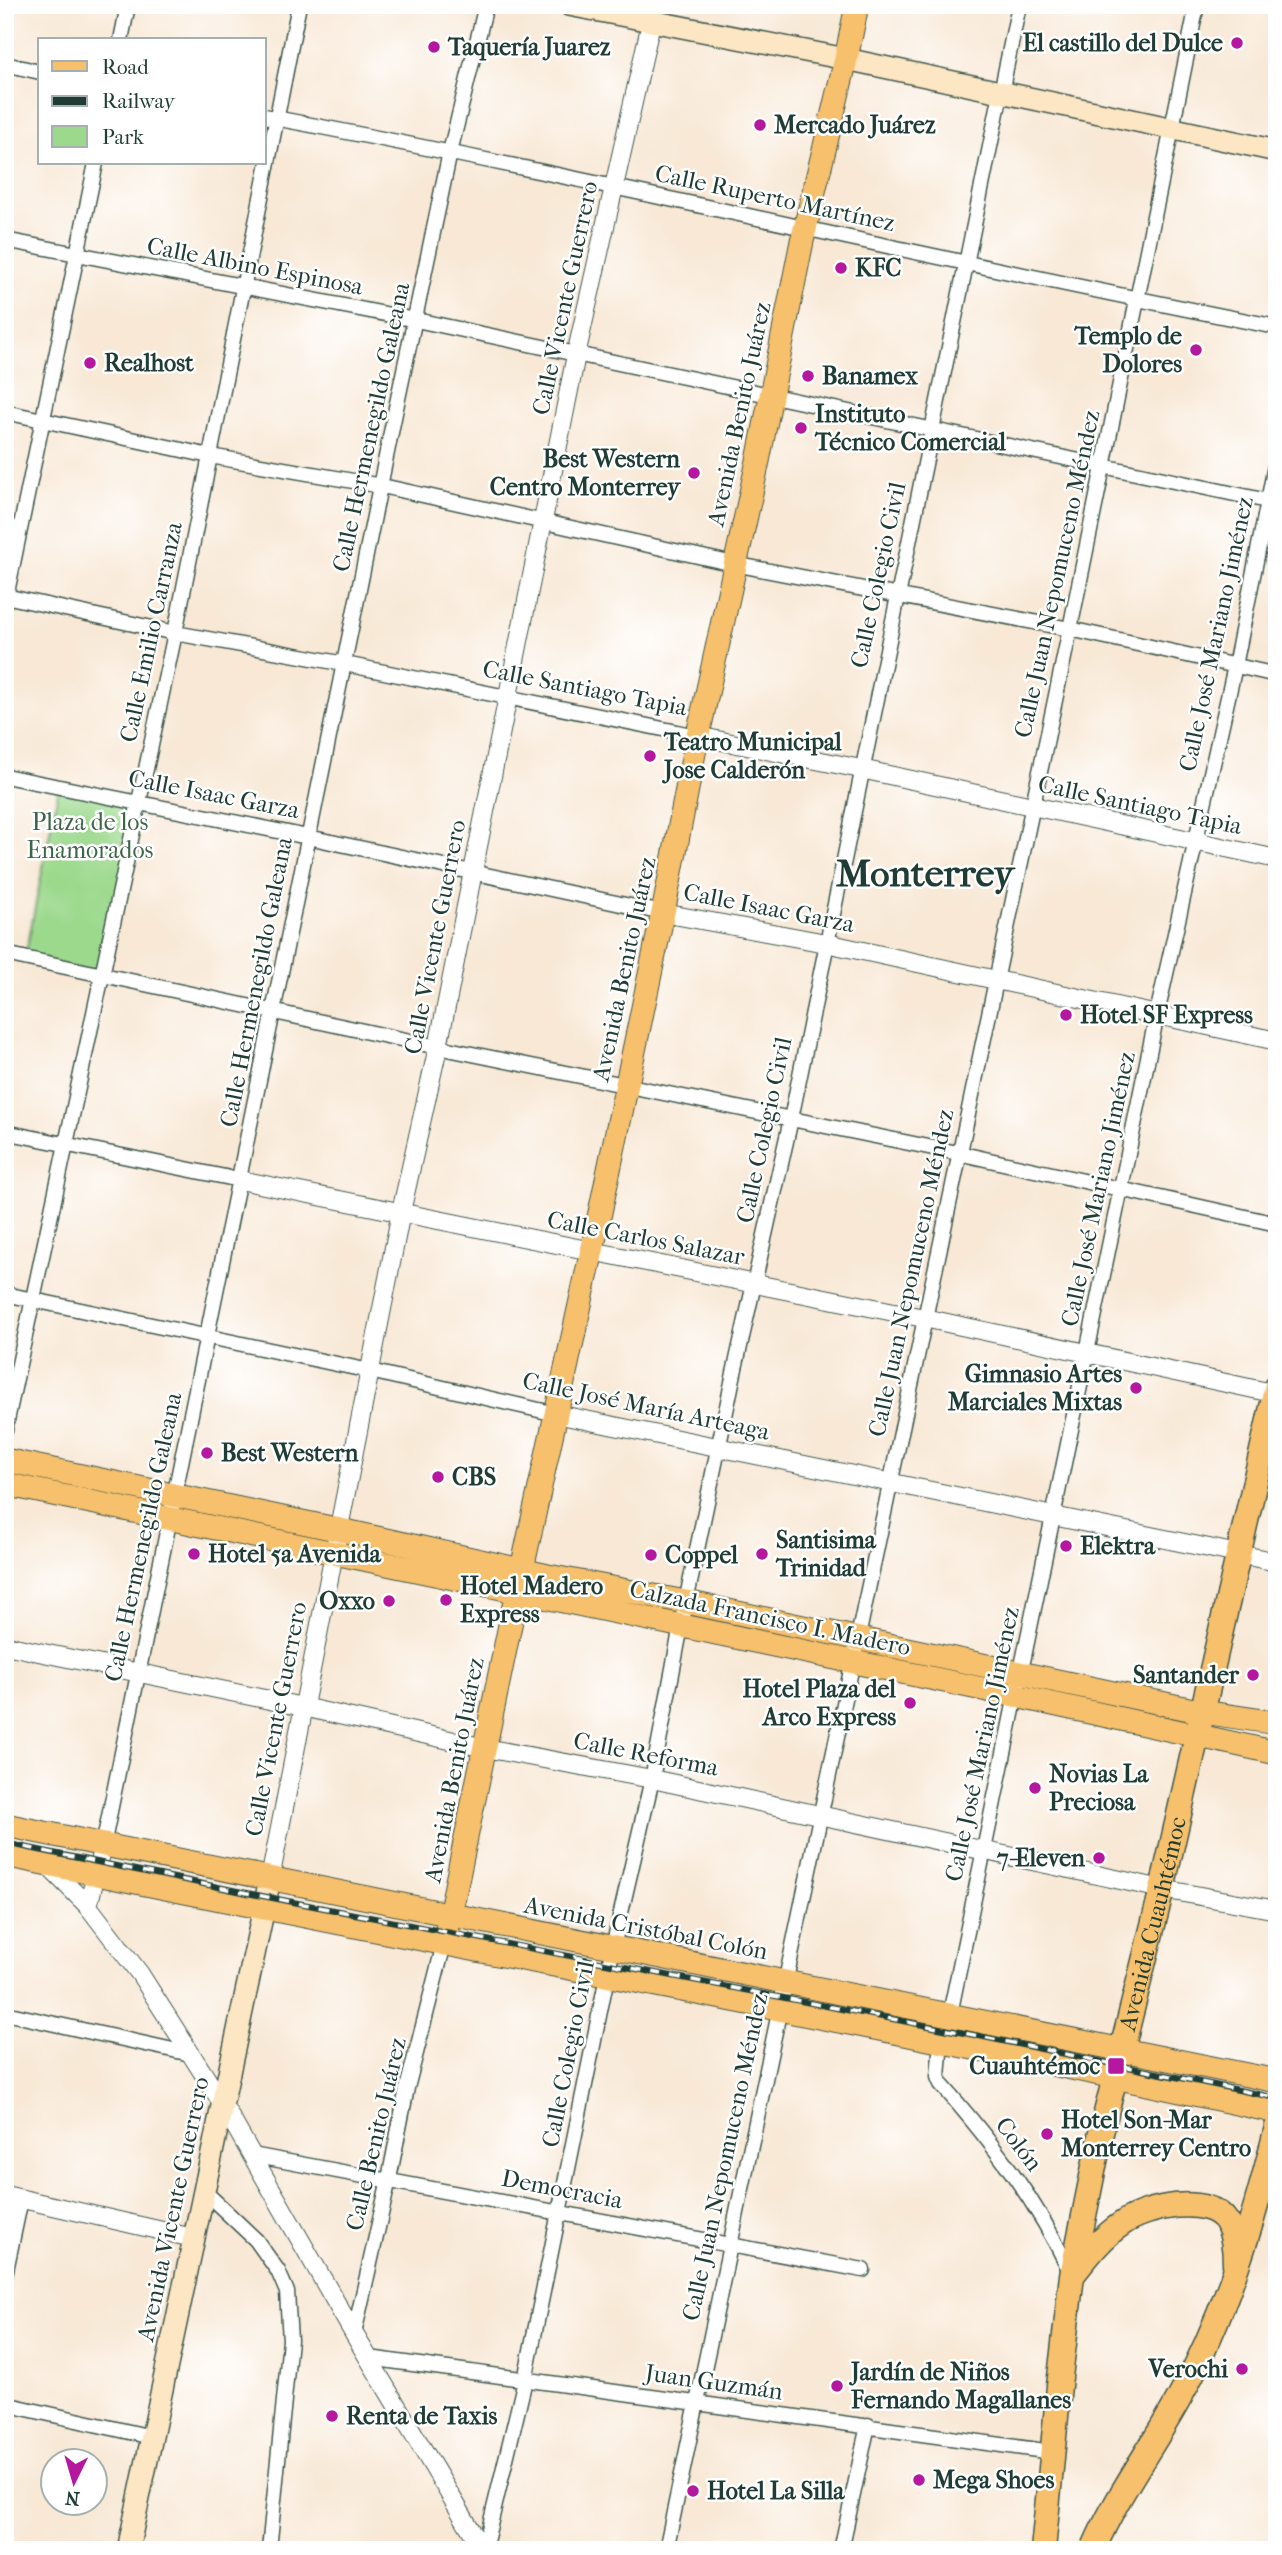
<svg xmlns="http://www.w3.org/2000/svg" width="1282" height="2555" font-family="'IM FELL French Canon',serif">
<style>
.green{fill:#9cd98d;stroke:#5e8b60;stroke-width:2}
.lines{fill:none;stroke-linecap:round;stroke-linejoin:round}
.minor-casing{stroke:#40574c;stroke-width:17}
.tertiary-casing{stroke:#40574c;stroke-width:20}
.secondary-casing{stroke:#40574c;stroke-width:24}
.primary-casing{stroke:#40574c;stroke-width:25}
.trunk-casing{stroke:#40574c;stroke-width:27}
.minor{stroke:#fff;stroke-width:14}
.tertiary{stroke:#fff;stroke-width:18}
.secondary{stroke:#fce6c4;stroke-width:21}
.primary{stroke:#f7c06c;stroke-width:23}
.trunk{stroke:#f7c06c;stroke-width:24}
.rail-casing{stroke:#1f3d34;stroke-width:6}
.rail{stroke:#fff;stroke-width:3.5;stroke-dasharray:10;stroke-linecap:butt}
.poi-dot{fill:#b5179e;stroke:#fff;stroke-width:2.5}
.labels{text-anchor:middle;stroke-width:5;stroke-linejoin:round;paint-order:stroke}
.poi-label{font-size:24px;font-weight:bold;fill:#1f3d34;stroke:#fff;text-anchor:start}
.street-label{font-size:24px;fill:#1f3d34;stroke:#fff}
.park-label{font-size:24px;fill:#3e644a;stroke:#fff}
.town-label{font-size:38px;font-weight:bold;fill:#1f3d34;stroke:#fff}
</style>
<rect width="100%" height="100%" fill="#fff"/>
<filter id="ink" filterUnits="userSpaceOnUse"><feTurbulence type="fractalNoise" baseFrequency=".0143" numOctaves="2"/><feDisplacementMap in="SourceGraphic" scale="14" xChannelSelector="R" yChannelSelector="G"/><feConvolveMatrix kernelMatrix="1 2 1 2 8 2 1 2 1" color-interpolation-filters="sRGB"/></filter>
<filter id="wash" filterUnits="userSpaceOnUse"><feTurbulence type="fractalNoise" baseFrequency=".00686" numOctaves="4" result="noise"/><feDisplacementMap in="SourceGraphic" scale="28" xChannelSelector="R" yChannelSelector="G"/><feGaussianBlur stdDeviation="1.57" result="paint"/><feColorMatrix in="noise" values="0 0 0 0 0 0 0 0 0 0 0 0 0 0 0 0 0 1.4 0 .05"/><feComposite in="paint" operator="in"/></filter>
<g filter="url(#wash)">
<rect width="100%" height="100%" fill="#f8e8d5"/>
<path class="green" d="M 59,786 L 139,804 L 102,975 L 25,958 Z"/>
</g>
<g filter="url(#ink)">
<g class="lines">
<defs>
<path id="minor" d="M 121,40 L 128,5
M 5,64 L 40,72
M 264,116 C 603,180 938,261 1277,327
M 5,240 L 416,320 L 1277,503
M 5,412 L 210,456 L 382,486 L 734,564 L 1070,629 L 1277,675
M 5,596 L 175,633 L 345,664 L 697,736
M 5,602 L 96,163
M 5,776 L 308,837 L 663,913
M 5,954 L 438,1047 L 958,1153 L 1277,1224
M 5,1132 L 240,1180
M 5,1294 L 370,1371 L 556,1414
M 5,1430 L 175,633 L 299,5
M 103,1846 L 396,408 L 450,152 L 486,5
M 5,2013 L 191,2054
M 950,2014 L 1157,1014 L 1235,666 L 1277,456
M 941,2041 L 938,2077 L 941,2084 C 992,2142 1037,2201 1070,2271
M 252,2155 L 863,2270
M 203,2190 L 256,2240 L 278,2271 L 287,2292 L 290,2340 L 269,2550
M 5,2275 L 21,2199
M 354,2334 L 389,2179 L 407,2088 L 444,1944
M 369,2358 L 1052,2452
M 5,2404 L 152,2437
M 484,2550 L 525,2380 L 613,1947 L 652,1779 L 681,1626 L 734,1373 L 791,1119 L 1019,5
M 666,2550 L 1070,629 L 1197,5
M 841,2550 L 868,2425"/>
<path id="tertiary" d="M 697,736 L 861,769 L 1277,859
M 663,913 L 826,943 L 1277,1041
M 240,1180 L 924,1318 L 1277,1394
M 556,1414 L 1277,1562
M 5,1645 L 303,1707 L 485,1748 L 652,1779 L 1162,1889 L 1277,1910
M 45,1863 L 88,1906 L 140,1974 L 222,2103 L 354,2334 L 483,2550
M 270,1879 L 401,1212 L 438,1047 L 576,355 L 655,5
M 88,1906 L 103,1846
M 5,2195 L 193,2238"/>
<path id="secondary" d="M 569,5 L 846,59 L 1277,151
M 128,2550 L 270,1879"/>
<path id="primary" d="M 5,1460 L 350,1532 L 548,1576 L 686,1602 L 1203,1712 L 1277,1723
M 5,1484 L 1016,1696 L 1277,1753
M 5,1825 L 1277,2081
M 5,1855 C 428,1944 854,2019 1277,2112
M 444,1944 L 515,1601 L 594,1241 L 665,903 L 694,753 L 758,461 L 802,241 L 846,59 L 857,5"/>
<g id="trunk">
<path d="M 1074,2273 C 1089,2254 1103,2236 1123,2223 C 1146,2207 1209,2193 1227,2222 C 1234,2235 1235,2251 1235,2264"/>
<path id="s1" d="M 1043,2550 L 1059,2386 L 1072,2275 L 1100,2137 L 1162,1889 L 1277,1385"/>
<path d="M 1093,2550 C 1116,2496 1152,2448 1180,2397 C 1226,2313 1254,2220 1277,2127"/>
</g>
</defs>
<use href="#minor" class="minor-casing"/>
<use href="#tertiary" class="tertiary-casing"/>
<use href="#secondary" class="secondary-casing"/>
<use href="#primary" class="primary-casing"/>
<use href="#trunk" class="trunk-casing"/>
<use href="#minor" class="minor"/>
<use href="#tertiary" class="tertiary"/>
<use href="#secondary" class="secondary"/>
<use href="#primary" class="primary"/>
<use href="#trunk" class="trunk"/>
<defs>
<path id="rail" d="M 5,1843 L 252,1894 L 974,2035 L 1277,2098"/>
</defs>
<use href="#rail" class="rail-casing"/>
<use href="#rail" class="rail"/>
</g>
</g>
<g class="poi-dot">
<circle cx="1237" cy="43" r="7"/>
<circle cx="434" cy="47" r="7"/>
<circle cx="760" cy="125" r="7"/>
<circle cx="841" cy="268" r="7"/>
<circle cx="1196" cy="350" r="7"/>
<circle cx="90" cy="363" r="7"/>
<circle cx="808" cy="376" r="7"/>
<circle cx="801" cy="428" r="7"/>
<circle cx="694" cy="473" r="7"/>
<circle cx="650" cy="756" r="7"/>
<circle cx="1066" cy="1015" r="7"/>
<circle cx="1136" cy="1388" r="7"/>
<circle cx="207" cy="1453" r="7"/>
<circle cx="438" cy="1477" r="7"/>
<circle cx="1066" cy="1546" r="7"/>
<circle cx="194" cy="1554" r="7"/>
<circle cx="762" cy="1554" r="7"/>
<circle cx="651" cy="1555" r="7"/>
<circle cx="446" cy="1600" r="7"/>
<circle cx="389" cy="1601" r="7"/>
<circle cx="1253" cy="1675" r="7"/>
<circle cx="910" cy="1703" r="7"/>
<circle cx="1035" cy="1788" r="7"/>
<circle cx="1099" cy="1858" r="7"/>
<rect x="1107" y="2057" width="18" height="18" rx="3.5"/>
<circle cx="1047" cy="2134" r="7"/>
<circle cx="1242" cy="2369" r="7"/>
<circle cx="837" cy="2386" r="7"/>
<circle cx="332" cy="2416" r="7"/>
<circle cx="919" cy="2480" r="7"/>
<circle cx="693" cy="2491" r="7"/>
</g>
<g class="labels">
<g class="poi-label">
<text x="1223" y="51" text-anchor="end">El castillo del Dulce</text>
<text x="448" y="55">Taquería Juarez</text>
<text x="774" y="133">Mercado Juárez</text>
<text x="855" y="276">KFC</text>
<text x="1182" y="344" text-anchor="end">Templo de<tspan x="1182" dy="28">Dolores</tspan></text>
<text x="104" y="371">Realhost</text>
<text x="822" y="384">Banamex</text>
<text x="815" y="422">Instituto<tspan x="815" dy="28">Técnico Comercial</tspan></text>
<text x="680" y="467" text-anchor="end">Best Western<tspan x="680" dy="28">Centro Monterrey</tspan></text>
<text x="664" y="750">Teatro Municipal<tspan x="664" dy="28">Jose Calderón</tspan></text>
<text x="1080" y="1023">Hotel SF Express</text>
<text x="1122" y="1382" text-anchor="end">Gimnasio Artes<tspan x="1122" dy="28">Marciales Mixtas</tspan></text>
<text x="221" y="1461">Best Western</text>
<text x="452" y="1485">CBS</text>
<text x="776" y="1548">Santisima<tspan x="776" dy="28">Trinidad</tspan></text>
<text x="1080" y="1554">Elektra</text>
<text x="208" y="1562">Hotel 5a Avenida</text>
<text x="665" y="1563">Coppel</text>
<text x="460" y="1594">Hotel Madero<tspan x="460" dy="28">Express</tspan></text>
<text x="375" y="1609" text-anchor="end">Oxxo</text>
<text x="1239" y="1683" text-anchor="end">Santander</text>
<text x="896" y="1697" text-anchor="end">Hotel Plaza del<tspan x="896" dy="28">Arco Express</tspan></text>
<text x="1049" y="1782">Novias La<tspan x="1049" dy="28">Preciosa</tspan></text>
<text x="1085" y="1866" text-anchor="end">7-Eleven</text>
<text x="1100" y="2074" text-anchor="end">Cuauhtémoc</text>
<text x="1061" y="2128">Hotel Son-Mar<tspan x="1061" dy="28">Monterrey Centro</tspan></text>
<text x="1228" y="2377" text-anchor="end">Verochi</text>
<text x="851" y="2380">Jardín de Niños<tspan x="851" dy="28">Fernando Magallanes</tspan></text>
<text x="346" y="2424">Renta de Taxis</text>
<text x="933" y="2488">Mega Shoes</text>
<text x="707" y="2499">Hotel La Silla</text>
</g>
<g class="street-label">
<text transform="translate(775 198) rotate(12)" y="8">Calle Ruperto Martínez</text>
<text transform="translate(255 266) rotate(11)" y="8">Calle Albino Espinosa</text>
<text transform="translate(565 298) rotate(-78)" y="8">Calle Vicente Guerrero</text>
<text transform="translate(739 414) rotate(-78)" y="8">Avenida Benito Juárez</text>
<text transform="translate(371 427) rotate(-78)" y="8">Calle Hermenegildo Galeana</text>
<text transform="translate(1057 574) rotate(-78)" y="8">Calle Juan Nepomuceno Méndez</text>
<text transform="translate(878 575) rotate(-78)" y="8">Calle Colegio Civil</text>
<text transform="translate(151 632) rotate(-78)" y="8">Calle Emilio Carranza</text>
<text transform="translate(1216 634) rotate(-78)" y="8">Calle José Mariano Jiménez</text>
<text transform="translate(585 688) rotate(11)" y="8">Calle Santiago Tapia</text>
<text transform="translate(214 794) rotate(11)" y="8">Calle Isaac Garza</text>
<text transform="translate(1140 805) rotate(12)" y="8">Calle Santiago Tapia</text>
<text transform="translate(769 908) rotate(11)" y="8">Calle Isaac Garza</text>
<text transform="translate(435 937) rotate(-79)" y="8">Calle Vicente Guerrero</text>
<text transform="translate(624 969) rotate(-78)" y="8">Avenida Benito Juárez</text>
<text transform="translate(256 982) rotate(-79)" y="8">Calle Hermenegildo Galeana</text>
<text transform="translate(764 1130) rotate(-78)" y="8">Calle Colegio Civil</text>
<text transform="translate(1098 1189) rotate(-78)" y="8">Calle José Mariano Jiménez</text>
<text transform="translate(646 1238) rotate(11)" y="8">Calle Carlos Salazar</text>
<text transform="translate(911 1273) rotate(-78)" y="8">Calle Juan Nepomuceno Méndez</text>
<text transform="translate(646 1406) rotate(12)" y="8">Calle José María Arteaga</text>
<text transform="translate(143 1537) rotate(-78)" y="8">Calle Hermenegildo Galeana</text>
<text transform="translate(770 1618) rotate(12)" y="8">Calzada Francisco I. Madero</text>
<text transform="translate(276 1719) rotate(-79)" y="8">Calle Vicente Guerrero</text>
<text transform="translate(982 1744) rotate(-78)" y="8">Calle José Mariano Jiménez</text>
<text transform="translate(646 1754) rotate(11)" y="8">Calle Reforma</text>
<text transform="translate(454 1770) rotate(-79)" y="8">Avenida Benito Juárez</text>
<text dy="8" stroke="none"><textPath href="#s1" startOffset="637">Avenida Cuauhtémoc</textPath></text>
<text transform="translate(646 1928) rotate(11)" y="8">Avenida Cristóbal Colón</text>
<text transform="translate(568 2054) rotate(-79)" y="8">Calle Colegio Civil</text>
<text transform="translate(376 2134) rotate(-77)" y="8">Calle Benito Juárez</text>
<text transform="translate(1019 2144) rotate(53)" y="8">Colón</text>
<text transform="translate(725 2157) rotate(-78)" y="8">Calle Juan Nepomuceno Méndez</text>
<text transform="translate(562 2189) rotate(11)" y="8">Democracia</text>
<text transform="translate(173 2209) rotate(-78)" y="8">Avenida Vicente Guerrero</text>
<text transform="translate(714 2382) rotate(8)" y="8">Juan Guzmán</text>
</g>
<g class="park-label">
<text x="90" y="830">Plaza de los<tspan x="90" dy="28">Enamorados</tspan></text>
</g>
<g class="town-label">
<text x="925" y="886">Monterrey</text>
</g>
</g>
<rect width="1282" height="2555" fill="none" stroke="#fff" stroke-width="28"/>
<rect x="38" y="38" width="228" height="126" fill="#ffffff" stroke="#a5b1ae" stroke-width="2"/>
<rect x="52" y="61" width="35" height="10" fill="#f7c06c" stroke="#a5b1ae" stroke-width="2"/>
<text x="102" y="74" font-size="21" fill="#1f3d34">Road</text>
<rect x="52" y="96" width="35" height="10" fill="#1f3d34" stroke="#a5b1ae" stroke-width="2"/>
<text x="102" y="108" font-size="21" fill="#1f3d34">Railway</text>
<rect x="52" y="126" width="35" height="21" fill="#9cd98d" stroke="#a5b1ae" stroke-width="2"/>
<text x="102" y="144" font-size="21" fill="#1f3d34">Park</text>
<g transform="translate(74 2482) rotate(185)"><circle r="33" fill="#ffffff" stroke="#a5b1ae" stroke-width="2"/>
<path d="M0-5L12 26L0 18L-12 26Z" fill="#b5179e"/>
<text y="-10" font-size="19" font-weight="bold" text-anchor="middle" fill="#1f3d34">N</text>
</g>
</svg>
